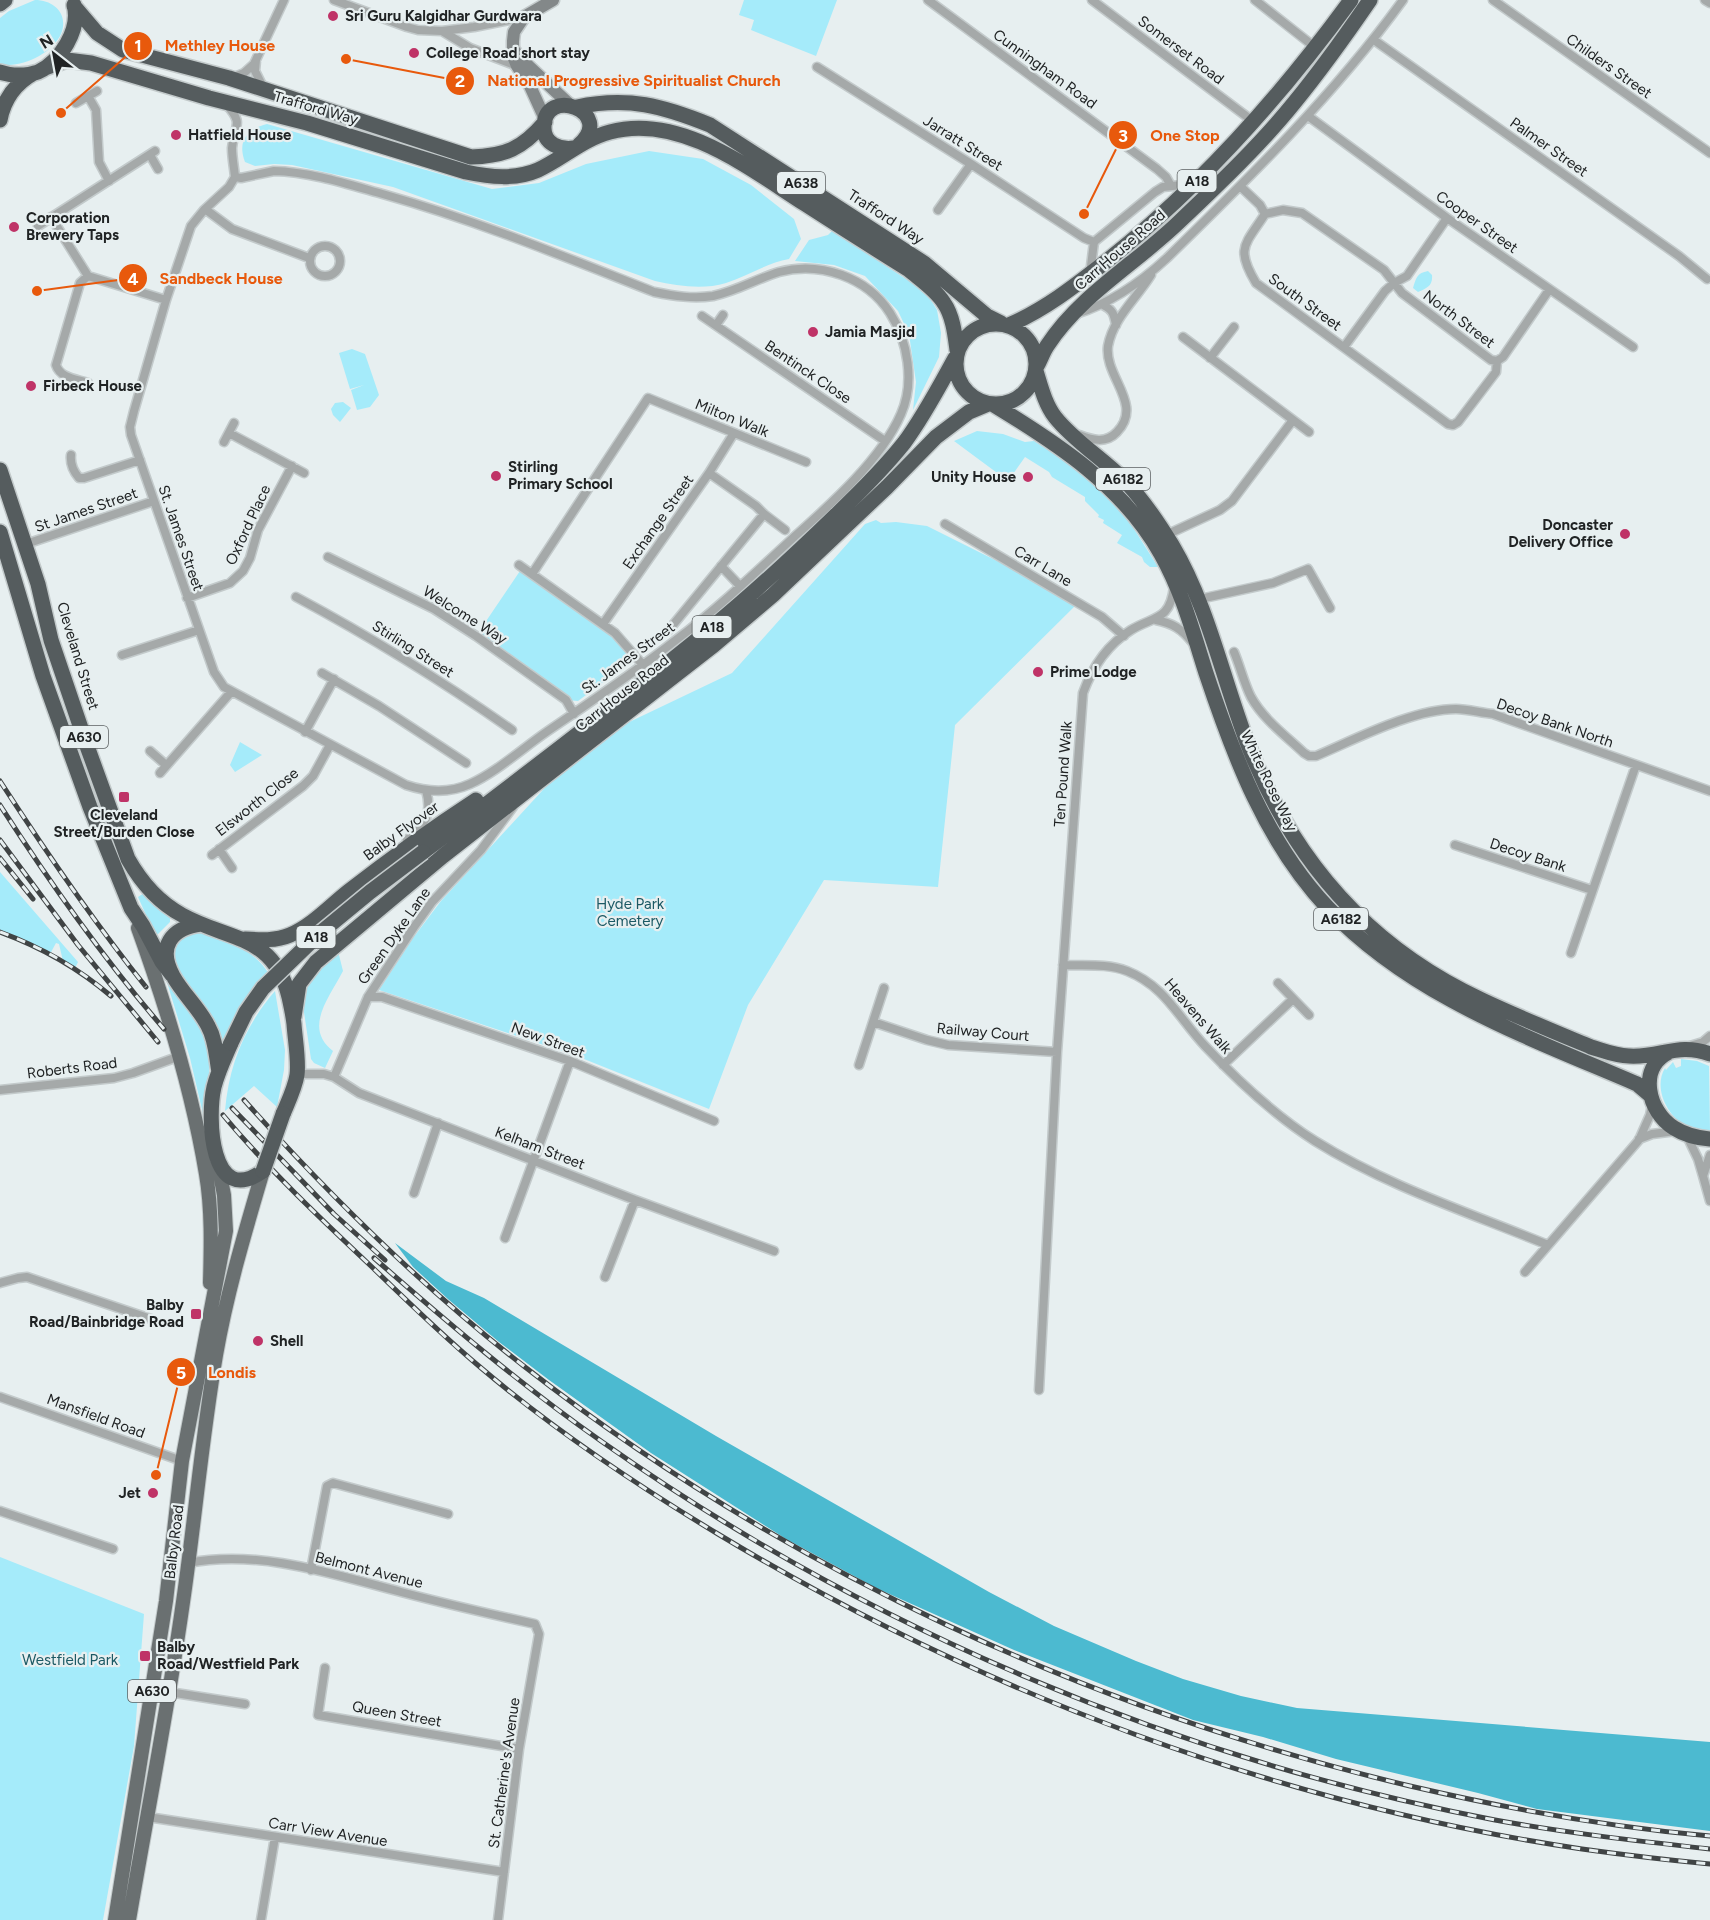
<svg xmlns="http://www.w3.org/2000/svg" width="1710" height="1920" font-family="Figtree,sans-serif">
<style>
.green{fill:#a5ebfa}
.forest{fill:#4cbad0}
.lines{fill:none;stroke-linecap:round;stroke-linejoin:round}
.street-casing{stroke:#c3cacb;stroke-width:11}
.secondary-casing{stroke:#c3cacb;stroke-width:15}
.primary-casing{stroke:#c3cacb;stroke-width:16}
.highway-casing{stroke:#c3cacb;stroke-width:18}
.street{stroke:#a5a9a9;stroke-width:8}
.secondary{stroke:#838889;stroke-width:12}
.primary{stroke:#6a7071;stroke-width:14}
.highway{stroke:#555c5e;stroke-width:15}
.rail-casing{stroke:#404445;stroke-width:5}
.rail{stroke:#e7eff0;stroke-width:3;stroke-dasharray:9;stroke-linecap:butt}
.highway-bridge-casing{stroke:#c3cacb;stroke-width:18;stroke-linecap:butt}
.highway-bridge{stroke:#555c5e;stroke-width:15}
.poi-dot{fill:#bf3367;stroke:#e7eff0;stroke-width:2}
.labels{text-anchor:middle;stroke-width:4.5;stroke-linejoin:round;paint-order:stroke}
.shield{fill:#e7eff0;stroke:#5c6061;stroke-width:1.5}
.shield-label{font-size:14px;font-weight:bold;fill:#202324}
.poi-label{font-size:15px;font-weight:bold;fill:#202324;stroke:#e7eff0;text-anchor:start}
.street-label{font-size:15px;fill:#202324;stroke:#e7eff0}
.park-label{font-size:15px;fill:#1b5964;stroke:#e7eff0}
.leader{fill:none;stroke:#e8590c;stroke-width:2}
.callout-dot{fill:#e8590c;stroke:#e7eff0;stroke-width:2}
.mark-label{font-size:18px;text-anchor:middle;font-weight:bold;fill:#fff}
.callout-label{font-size:16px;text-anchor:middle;font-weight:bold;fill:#e8590c;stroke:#e7eff0;stroke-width:4.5;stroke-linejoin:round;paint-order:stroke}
</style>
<rect width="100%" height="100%" fill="#e7eff0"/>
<path class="green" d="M 35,0 C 54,0 69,14 61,34 C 52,54 20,69 0,64 L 0,18 L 9,11 Z
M 744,0 L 837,0 L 816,56 L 751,30 L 754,20 L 739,15 Z
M 267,124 L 492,189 L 539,183 L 586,164 L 649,151 L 703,159 L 751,185 L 794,219 L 801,239 L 789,259 C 767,263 747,276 726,283 C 703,290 678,286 655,281 L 393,187 L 292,165 L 274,164 L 255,166 L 245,162 C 237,141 247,129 267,124 Z
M 832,231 L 926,292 L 937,310 L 941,333 L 939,357 L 913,410 L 916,382 L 909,334 L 898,311 L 865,276 L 834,265 L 795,261 L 809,240 L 828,235 Z
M 1428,271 L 1432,275 C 1433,286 1427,288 1418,292 L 1413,288 C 1416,278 1417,273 1428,271 Z
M 352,349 L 365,354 L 379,395 L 370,407 L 357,410 L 351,390 L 364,385 L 350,389 L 339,353 Z
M 343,402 L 351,408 L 340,422 L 333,415 L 331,409 L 335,403 Z
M 977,431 L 1003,434 L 1025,442 L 1034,441 L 1068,463 L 1103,490 L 1129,521 L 1158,567 L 1150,567 L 1144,562 L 1142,557 L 1117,543 L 1122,535 L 1103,523 L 1104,520 L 1098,517 L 1099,515 L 1085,501 L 1085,497 L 1052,477 L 1049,472 L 1025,457 L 1008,481 L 954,441 Z
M 876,520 L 881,523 L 896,522 L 927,526 L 1057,591 L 1078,603 L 955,725 L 938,887 L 824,880 L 748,1005 L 709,1109 L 574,1055 L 379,990 L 413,938 L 441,901 L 552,780 L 623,725 L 732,673 L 865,524 Z
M 522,568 L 623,641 L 629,663 L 578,701 L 566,700 L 476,636 Z
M 240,742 L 262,755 L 235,772 L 230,765 Z
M 0,872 L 78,962 L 75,968 L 63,961 L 59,944 L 56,943 L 50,954 L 0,933 Z
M 144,893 L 170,918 L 170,922 L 158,934 L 154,933 L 138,897 Z
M 198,932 C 226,940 253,948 269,974 L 236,1016 L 222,1041 C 219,1032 216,1023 210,1015 C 194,991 161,968 179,938 Z
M 338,951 L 343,971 C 329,998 303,1028 333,1051 L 325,1068 L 314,1063 L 311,1059 L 302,999 L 303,989 L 314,972 Z
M 166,979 C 177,994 191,1009 200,1025 C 216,1051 207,1086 205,1114 L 203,1114 L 190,1058 Z
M 275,991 L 285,1050 L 284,1070 L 277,1107 L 254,1086 L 225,1111 C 229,1064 245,1026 275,991 Z
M 1681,1059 L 1697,1061 L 1709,1066 L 1710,1133 C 1702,1131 1693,1130 1686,1126 C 1667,1116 1653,1088 1665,1068 L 1666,1070 L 1673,1062 L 1676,1068 L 1681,1066 Z
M 0,1557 L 144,1614 L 134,1746 L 103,1920 L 0,1920 Z"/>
<path class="forest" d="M 395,1243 L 446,1281 L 484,1298 L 716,1436 L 989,1592 L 1054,1626 L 1136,1661 L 1183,1679 L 1241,1696 L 1297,1708 L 1710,1742 L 1710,1831 L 1537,1809 L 1478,1793 L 1336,1759 L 1263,1737 L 1193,1720 L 1014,1650 L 876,1588 L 786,1539 L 651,1453 L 549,1380 L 499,1342 L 449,1300 L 413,1267 Z"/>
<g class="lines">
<defs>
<path id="street" d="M 334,0 L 407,27 L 418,30 L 442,31 L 470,48 L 517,66
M 928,0 L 1157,169 L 1166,177 L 1171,186
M 1092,0 L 1254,122
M 1255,0 L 1316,48
M 1493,0 L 1710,153
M 1705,0 L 1710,3
M 442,31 L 474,27 L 524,17
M 1374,40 L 1679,256 L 1707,279
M 256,60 L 255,71 L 263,87
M 817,67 L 971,164 L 1084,238 L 1094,242
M 232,78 L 244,73 L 254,64 L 284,0
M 88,96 L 96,110 L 99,162 L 109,181
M 76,103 L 97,91
M 226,104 C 245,125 234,125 232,148 C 232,157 234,167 235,177
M 1308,116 L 1447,218 L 1633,347
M 150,155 L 158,169
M 274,171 C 312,172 350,185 386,195 C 478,221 565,257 654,292 C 674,296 693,299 713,296 C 737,291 756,279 779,272 C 820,261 867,277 890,313 C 908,341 915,383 901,414 C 881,460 830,505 793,538 C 755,573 717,609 676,640 C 634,673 589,703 545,733 C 522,749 495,773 470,784 C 450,793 427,792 406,785 L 224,687 L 214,672 L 131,435 L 130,427 L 134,411 L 166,300 L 191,226 L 204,210 L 229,187 L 235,177 L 241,178 Z
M 1240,186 L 1260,205 L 1265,214
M 205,209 L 232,229 L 309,258
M 938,210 L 971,164
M 1265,214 C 1245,245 1235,248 1256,283 L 1448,424 L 1453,425 L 1458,422 L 1496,372 L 1497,361
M 1265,214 L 1283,210 L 1302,213 L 1384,270 L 1402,293 L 1491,360 L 1497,361
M 51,217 L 88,276 L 166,300
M 38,226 L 155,151
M310 261a15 15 0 1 1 30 0a15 15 0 1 1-30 0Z
M 1090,274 L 1094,242 L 1155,192 L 1163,187 L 1191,184
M 88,276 L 80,283 L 56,365 C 60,378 76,379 88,383
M 1103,305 C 1113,310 1114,314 1116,325
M 1076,314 C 1111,303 1140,283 1167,258 C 1250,177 1334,95 1403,0
M 702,316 L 885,441
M 716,325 L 723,315
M 1183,337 L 1309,432
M 1344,347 L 1385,291 L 1394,283 L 1407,276 L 1447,218
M 1210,358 L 1234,327
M 1497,361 L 1503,357 L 1549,290
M 229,433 L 304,473
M 1079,435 C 1092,440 1106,444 1117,432 C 1144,404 1104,377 1108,346 C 1113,318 1137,298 1151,275
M 224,442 L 234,423
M 71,455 C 70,464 73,471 79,478 L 84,478 L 140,460
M 709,473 L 756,506 L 764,514 L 785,530
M 945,524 L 1102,617 L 1124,636
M 1166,535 L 1220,510 L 1232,501 L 1293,420
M 26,544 L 154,501
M 328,557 L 434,609 L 476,636 L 566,700 L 574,714
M 519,565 L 615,633 L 643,665
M 721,566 L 740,586
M 532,574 L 648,398 L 806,462
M 296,597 C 371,637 442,681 512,730
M 187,598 L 230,583 L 243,571 L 250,558 L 258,530 L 292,466
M 1200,599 L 1273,583 L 1308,569 L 1330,608
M 1156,620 C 1172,623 1182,629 1192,642
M 603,624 L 709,473 L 734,433
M 668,631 L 764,514
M 1234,652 C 1240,666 1244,683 1251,697 C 1263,719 1286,736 1304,753 L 1309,756 L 1316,756 C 1356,739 1413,709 1456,709 C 1468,709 1481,713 1493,714 L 1710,791
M 122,655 L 199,630
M 322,673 L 379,706 L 466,763
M 305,732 L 334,679
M 150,751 L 166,765
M 160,773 L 231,692
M 407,840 C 425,823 433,816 426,790
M 1455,845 L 1592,890
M 219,849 L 232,868
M 212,855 L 303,786 L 313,776 L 330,745
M 1571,953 L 1636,765
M 1063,965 C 1084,966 1107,963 1127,971 C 1165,986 1178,1017 1205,1046 C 1238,1081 1274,1115 1315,1141 C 1387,1186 1470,1213 1548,1245
M 1278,983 L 1309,1015
M 368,997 L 382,997 L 570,1061 L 714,1121
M 873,1022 L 927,1040 L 948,1045 L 1057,1052
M 1690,1046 L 1703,1042 L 1710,1036
M 859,1065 L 884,988
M 1223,1065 L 1293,999
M 297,1074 L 324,1074 L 334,1077 L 359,1093 L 635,1200 L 774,1251
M 334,1077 L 368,997 L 414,927 L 432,902 L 481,850 L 513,807
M 0,1090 L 114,1078 L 133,1073 L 180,1056
M 1686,1134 L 1698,1159 L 1703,1176 L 1710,1155
M 1639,1139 L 1652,1134 L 1676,1131
M 1703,1176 L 1710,1201
M 414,1193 L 438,1123
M 505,1238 L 570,1061
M 1525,1272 L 1639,1140 L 1650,1115 L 1652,1105
M 605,1277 L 635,1200
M 0,1283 L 18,1278 L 27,1277 L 151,1319
M 1039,1390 L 1057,1052 L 1083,693 C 1092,668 1107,645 1131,630 C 1154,616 1170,621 1174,587
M 0,1397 L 182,1461
M 0,1511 L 113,1549
M 188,1563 C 259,1549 333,1574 401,1592 C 446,1604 490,1614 535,1624 L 539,1634 L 519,1749 L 498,1920
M 311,1570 L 327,1486 L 333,1483 L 448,1514
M 325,1668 L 318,1715 L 519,1749
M 169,1692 L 245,1704
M 148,1817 L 504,1872
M 261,1920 L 275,1837"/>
<path id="secondary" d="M 513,49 L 521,59 L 569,104
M 545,119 L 530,86 L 517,66 L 513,56 L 513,41 L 514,32 L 524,17 L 553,0"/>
<path id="primary" d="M 138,928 C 167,1008 192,1090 206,1174 C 212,1209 211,1247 210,1283
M 115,1920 L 166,1601 L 182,1461 L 226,1231 L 224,1195 L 218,1164
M 129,1920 C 147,1814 168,1709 183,1602 C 195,1520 202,1437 216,1355 C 227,1292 245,1232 263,1171"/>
<path id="highway" d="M 0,4 L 5,0
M 74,6 L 97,33 L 123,50 L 229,78 L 471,157 C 505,156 522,149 545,122
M 45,68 L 67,60 L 91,63 L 209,98 L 307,123 L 466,172 C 490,177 515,180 538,170 C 562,159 583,139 610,132 C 680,113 750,169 805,204 C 839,226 874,248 909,270 C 921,280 936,290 944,303 C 953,316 955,335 957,350
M 0,72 C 11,76 27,76 38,72 C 60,62 81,29 74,5
M 577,107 C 628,96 663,106 710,125 L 924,263 L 987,316 L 1001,323
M 0,120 C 4,99 16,83 34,73
M 574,148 C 560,150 544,144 544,128 C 543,84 617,112 579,145
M956 364a40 40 0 1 1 80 0a40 40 0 1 1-80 0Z
M 1009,325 C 1046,309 1076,285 1108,260 C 1201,186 1281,96 1351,0
M 1037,366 C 1041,359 1043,352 1047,346 C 1081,294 1137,263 1180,221 C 1220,183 1260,145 1294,103 C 1321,70 1346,35 1370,0
M 1036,371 C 1041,387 1045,404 1055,417 C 1074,441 1102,458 1123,479 C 1143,499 1158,522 1172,545 C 1208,606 1222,676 1247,742 C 1291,858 1368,947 1482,1000 C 1518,1017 1555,1032 1591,1047 C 1604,1051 1616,1056 1629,1056 C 1661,1058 1678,1042 1710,1054
M 994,405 C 1058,444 1123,486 1161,554 C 1182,591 1193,632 1206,673 C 1234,757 1266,842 1327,907 C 1411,996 1528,1037 1637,1084 L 1650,1095
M 0,470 L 38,584 L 51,640 L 87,746 L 128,859 C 141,882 158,902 182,915 C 229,941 274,934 289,997 C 291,1006 293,1015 294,1024 C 295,1039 299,1061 297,1075 C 295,1088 288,1102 283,1114
M 0,532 L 43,676 L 90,807 L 131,908 L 143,926 L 162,962 L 172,975
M 423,852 C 520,779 616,706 710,629 C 755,592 797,553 838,513 C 861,491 884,468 904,443 C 924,416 939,387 955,358
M 201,924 C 171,928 157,947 173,976 C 183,994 199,1008 208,1026 C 216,1040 216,1056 219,1072
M 245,939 C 260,940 276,941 290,935 C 312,926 331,905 349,891 C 390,859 433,828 476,800
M 294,1017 L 299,984 L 316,962 L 443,856 L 714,645 L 773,595 L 887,487 L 936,437 L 969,412 L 988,404
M 231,1043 C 225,1057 218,1071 214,1087 C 207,1117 210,1209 263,1171
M 1669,1052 C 1637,1068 1648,1112 1674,1128 C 1685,1135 1697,1138 1710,1139"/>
</defs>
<use href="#street" class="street-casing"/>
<use href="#secondary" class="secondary-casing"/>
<use href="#primary" class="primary-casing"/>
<use href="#highway" class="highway-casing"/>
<use href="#street" class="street"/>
<use href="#secondary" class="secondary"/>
<use href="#primary" class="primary"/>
<use href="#highway" class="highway"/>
<defs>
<path id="rail" d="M 0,781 C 46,852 93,921 146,987
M 0,805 C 50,883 104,959 164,1029
M 0,840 L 78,945 L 158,1042
M 0,858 L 33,899
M 0,932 C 41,947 77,967 111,996
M 244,1100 C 330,1196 423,1288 525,1367 C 785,1570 1090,1710 1410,1786 C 1509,1809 1609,1827 1710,1836
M 232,1108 L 334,1214 L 385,1260
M 223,1115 C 269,1170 321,1219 373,1268 C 408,1302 443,1336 480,1367 C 554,1430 635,1484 718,1534 C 981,1693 1278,1804 1582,1849 C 1625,1855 1667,1860 1710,1864
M 374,1258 C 447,1322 521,1385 601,1441 C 866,1628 1176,1759 1495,1820 C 1566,1833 1638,1841 1710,1849"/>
</defs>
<use href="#rail" class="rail-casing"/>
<use href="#rail" class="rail"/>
<defs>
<path id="highway-bridge" d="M 231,1043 L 246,1012 L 263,988 L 319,934 L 370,892 L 423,852
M 263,1171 L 283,1114"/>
</defs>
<use href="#highway-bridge" class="highway-bridge-casing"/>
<use href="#highway-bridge" class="highway-bridge"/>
</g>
<g class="poi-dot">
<circle cx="333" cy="16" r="6"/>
<circle cx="414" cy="53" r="6"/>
<circle cx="176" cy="135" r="6"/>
<circle cx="14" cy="227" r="6"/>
<circle cx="813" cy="332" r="6"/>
<circle cx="31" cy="386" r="6"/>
<circle cx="496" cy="476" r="6"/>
<circle cx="1028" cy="477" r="6"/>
<circle cx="1625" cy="534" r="6"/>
<circle cx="1038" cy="672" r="6"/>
<rect x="118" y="791" width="12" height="12" rx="3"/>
<rect x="190" y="1308" width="12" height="12" rx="3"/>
<circle cx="258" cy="1341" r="6"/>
<circle cx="153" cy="1493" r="6"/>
<rect x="139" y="1650" width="12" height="12" rx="3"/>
</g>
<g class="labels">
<g class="shield">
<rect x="1177.5" y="170" width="39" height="22" rx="4.5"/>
<rect x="777" y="172" width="48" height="22" rx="4.5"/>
<rect x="1096" y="468" width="54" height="22" rx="4.5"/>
<rect x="692.5" y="616" width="39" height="22" rx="4.5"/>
<rect x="60" y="726" width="48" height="22" rx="4.5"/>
<rect x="1314" y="908" width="54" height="22" rx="4.5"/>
<rect x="296.5" y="926" width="39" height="22" rx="4.5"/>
<rect x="128" y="1680" width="48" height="22" rx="4.5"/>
</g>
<g class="shield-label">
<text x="1197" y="186">A18</text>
<text x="801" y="188">A638</text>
<text x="1123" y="484">A6182</text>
<text x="712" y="632">A18</text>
<text x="84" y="742">A630</text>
<text x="1341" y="924">A6182</text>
<text x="316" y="942">A18</text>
<text x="152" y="1696">A630</text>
</g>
<g class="poi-label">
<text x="345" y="21">Sri Guru Kalgidhar Gurdwara</text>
<text x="426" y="58">College Road short stay</text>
<text x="188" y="140">Hatfield House</text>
<text x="26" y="223">Corporation<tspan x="26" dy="17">Brewery Taps</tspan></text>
<text x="825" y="337">Jamia Masjid</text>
<text x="43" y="391">Firbeck House</text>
<text x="508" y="472">Stirling<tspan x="508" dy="17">Primary School</tspan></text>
<text x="1016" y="482" text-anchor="end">Unity House</text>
<text x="1613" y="530" text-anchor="end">Doncaster<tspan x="1613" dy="17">Delivery Office</tspan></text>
<text x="1050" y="677">Prime Lodge</text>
<text x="124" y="820" text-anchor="middle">Cleveland<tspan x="124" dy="17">Street/Burden Close</tspan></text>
<text x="184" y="1310" text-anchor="end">Balby<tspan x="184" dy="17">Road/Bainbridge Road</tspan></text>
<text x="270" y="1346">Shell</text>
<text x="141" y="1498" text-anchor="end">Jet</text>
<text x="157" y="1652">Balby<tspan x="157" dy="17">Road/Westfield Park</tspan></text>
</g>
<g class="street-label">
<text transform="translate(1181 50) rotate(37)" y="5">Somerset Road</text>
<text transform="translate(1609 66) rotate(35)" y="5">Childers Street</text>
<text transform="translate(1045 69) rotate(36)" y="5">Cunningham Road</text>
<text transform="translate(316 108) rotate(16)" y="5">Trafford Way</text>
<text transform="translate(963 143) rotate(32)" y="5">Jarratt Street</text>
<text transform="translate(1549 147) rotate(35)" y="5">Palmer Street</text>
<text transform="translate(886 217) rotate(33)" y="5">Trafford Way</text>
<text transform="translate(1477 222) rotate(35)" y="5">Cooper Street</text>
<text transform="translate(1120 250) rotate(-41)" y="5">Carr House Road</text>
<text transform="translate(1305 302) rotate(36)" y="5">South Street</text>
<text transform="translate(1459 319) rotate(37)" y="5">North Street</text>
<text transform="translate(808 372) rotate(34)" y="5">Bentinck Close</text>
<text transform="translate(732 418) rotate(22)" y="5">Milton Walk</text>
<text transform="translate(86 510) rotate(-19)" y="5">St James Street</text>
<text transform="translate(658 522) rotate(-55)" y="5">Exchange Street</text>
<text transform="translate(248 525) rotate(-65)" y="5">Oxford Place</text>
<text transform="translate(181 538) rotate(71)" y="5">St. James Street</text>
<text transform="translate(1043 566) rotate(31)" y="5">Carr Lane</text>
<text transform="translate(465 615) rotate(32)" y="5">Welcome Way</text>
<text transform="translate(413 649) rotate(32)" y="5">Stirling Street</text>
<text transform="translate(78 656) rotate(73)" y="5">Cleveland Street</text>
<text transform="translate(628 658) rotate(-36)" y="5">St. James Street</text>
<text transform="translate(622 693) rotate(-38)" y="5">Carr House Road</text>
<text transform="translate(1555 723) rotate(19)" y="5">Decoy Bank North</text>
<text transform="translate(1063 774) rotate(-86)" y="5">Ten Pound Walk</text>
<text transform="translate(1269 781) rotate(64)" y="5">White Rose Way</text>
<text transform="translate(257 802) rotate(-38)" y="5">Elsworth Close</text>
<text transform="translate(401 831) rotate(-36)" y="5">Balby Flyover</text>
<text transform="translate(1528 855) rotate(18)" y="5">Decoy Bank</text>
<text transform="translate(394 936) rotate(-55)" y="5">Green Dyke Lane</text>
<text transform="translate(1198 1016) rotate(49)" y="5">Heavens Walk</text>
<text transform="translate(983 1032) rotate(5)" y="5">Railway Court</text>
<text transform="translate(548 1040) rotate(20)" y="5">New Street</text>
<text transform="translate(72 1068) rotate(-7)" y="5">Roberts Road</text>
<text transform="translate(540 1148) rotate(21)" y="5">Kelham Street</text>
<text transform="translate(96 1416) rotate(20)" y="5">Mansfield Road</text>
<text transform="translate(174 1542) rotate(-83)" y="5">Balby Road</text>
<text transform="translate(369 1570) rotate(14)" y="5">Belmont Avenue</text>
<text transform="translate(397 1714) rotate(10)" y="5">Queen Street</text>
<text transform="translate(504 1773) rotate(-82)" y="5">St. Catherine's Avenue</text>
<text transform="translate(328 1832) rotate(9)" y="5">Carr View Avenue</text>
</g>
<g class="park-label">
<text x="630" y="909">Hyde Park<tspan x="630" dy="17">Cemetery</tspan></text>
<text x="70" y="1665">Westfield Park</text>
</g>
</g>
<path class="leader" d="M61 113L138 46M346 59L460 81M1084 214L1123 135M37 291L133 278M156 1475L181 1372"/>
<g class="callout-dot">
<circle cx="61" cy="113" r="6"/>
<circle cx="346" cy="59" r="6"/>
<circle cx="1084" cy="214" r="6"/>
<circle cx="37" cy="291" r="6"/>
<circle cx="156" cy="1475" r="6"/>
<circle cx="138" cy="46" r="15"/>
<circle cx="460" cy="81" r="15"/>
<circle cx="1123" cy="135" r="15"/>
<circle cx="133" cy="278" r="15"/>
<circle cx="181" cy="1372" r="15"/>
</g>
<g class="mark-label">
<text x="138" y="52">1</text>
<text x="460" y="87">2</text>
<text x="1123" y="142">3</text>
<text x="133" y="285">4</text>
<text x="181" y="1379">5</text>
</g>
<g class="callout-label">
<text x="220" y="51">Methley House</text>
<text x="634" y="86">National Progressive Spiritualist Church</text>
<text x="1185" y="141">One Stop</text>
<text x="221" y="284">Sandbeck House</text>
<text x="232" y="1378">Londis</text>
</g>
<g transform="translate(54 54) rotate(329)" stroke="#e7eff0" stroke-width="4.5" paint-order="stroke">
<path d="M0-4.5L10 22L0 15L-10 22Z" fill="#202324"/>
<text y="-9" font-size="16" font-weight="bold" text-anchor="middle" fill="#202324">N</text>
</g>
</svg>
